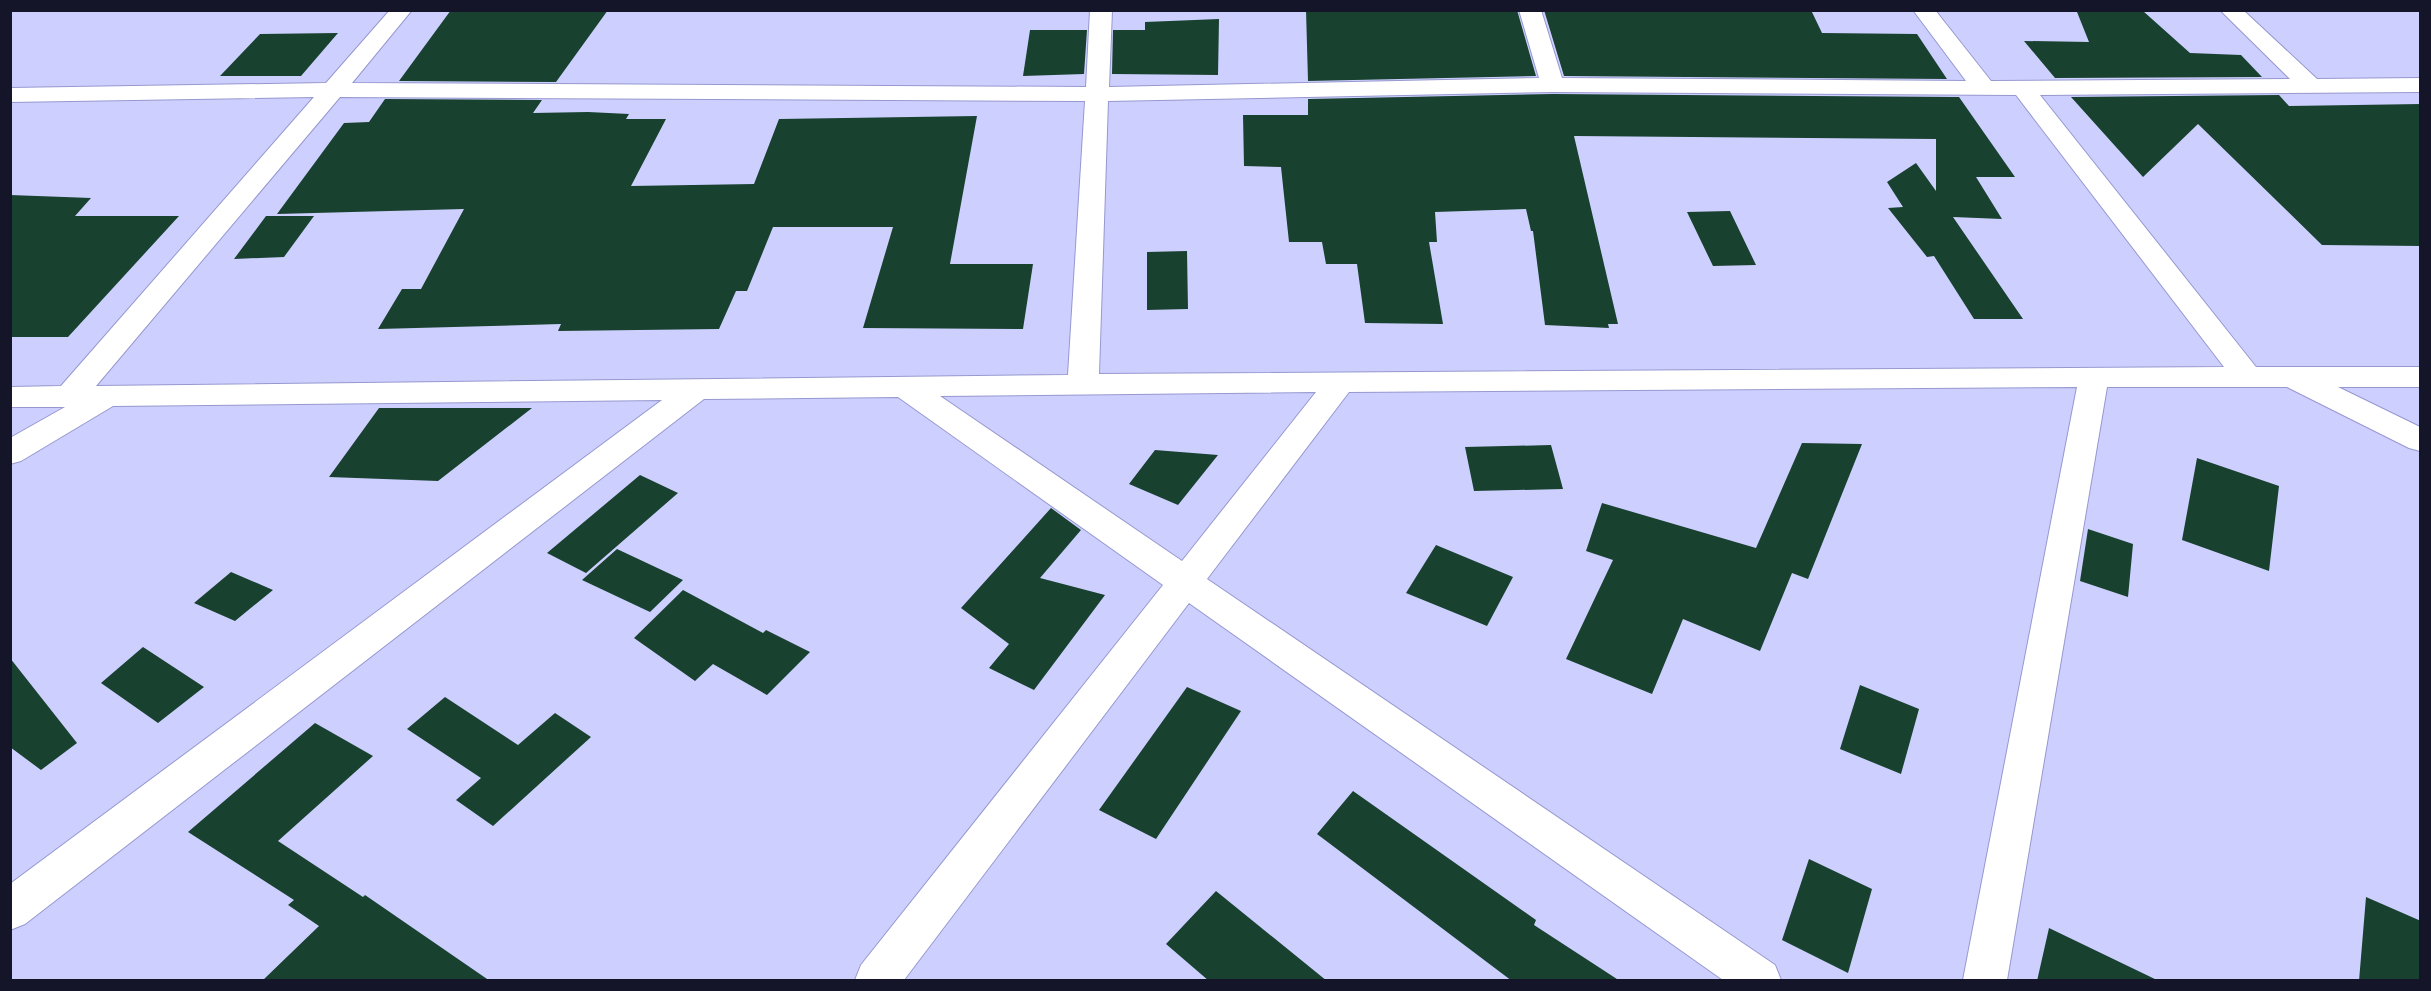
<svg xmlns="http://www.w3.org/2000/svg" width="2431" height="991" font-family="'Open Sans',sans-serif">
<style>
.building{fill:#18412f}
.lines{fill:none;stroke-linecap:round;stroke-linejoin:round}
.minor-casing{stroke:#9698cf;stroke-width:2}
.minor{fill:#fff;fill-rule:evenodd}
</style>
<rect width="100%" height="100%" fill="#cdd0ff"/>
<path class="building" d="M 451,10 L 608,10 L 556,82 L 399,81 Z
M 1306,10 L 1517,10 L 1536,76 L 1308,81 Z
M 1544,10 L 1811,10 L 1822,33 L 1917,34 L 1947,79 L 1564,76 Z
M 2143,11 L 2190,53 L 2241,55 L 2262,77 L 2055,78 L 2024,41 L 2089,42 L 2077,12 Z
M 1219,19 L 1218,75 L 1112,74 L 1113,30 L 1145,30 L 1145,22 Z
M 1030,30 L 1087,30 L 1084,74 L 1023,76 Z
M 338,33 L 301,76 L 220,76 L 260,34 Z
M 1553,94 L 1959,97 L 2015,177 L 1976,177 L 2002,219 L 1953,217 L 2023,319 L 1974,319 L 1934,256 L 1927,257 L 1888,208 L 1903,207 L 1887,182 L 1916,163 L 1936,191 L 1936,139 L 1574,136 L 1618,324 L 1608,324 L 1609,328 L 1545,325 L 1533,231 L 1531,231 L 1526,209 L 1435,212 L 1437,242 L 1429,242 L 1443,324 L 1365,323 L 1357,264 L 1326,264 L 1322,242 L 1289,242 L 1281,167 L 1244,166 L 1243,115 L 1308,115 L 1308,99 Z
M 2279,95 L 2289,106 L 2421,104 L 2421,246 L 2322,245 L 2198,124 L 2143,177 L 2071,97 Z
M 385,99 L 542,100 L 533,113 L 588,112 L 629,114 L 626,119 L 666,119 L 631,186 L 754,184 L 779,119 L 977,116 L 950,264 L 1033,264 L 1023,329 L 863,328 L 893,227 L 773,227 L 747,291 L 736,291 L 719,329 L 558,331 L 561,324 L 378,329 L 402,289 L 421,289 L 464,209 L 277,214 L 344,123 L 369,122 Z
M 10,195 L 91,198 L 75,216 L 179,216 L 68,337 L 10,337 Z
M 1730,211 L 1756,265 L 1713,266 L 1687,212 Z
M 266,216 L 314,216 L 284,257 L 234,259 Z
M 1187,251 L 1188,309 L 1147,310 L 1147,252 Z
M 379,408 L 532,408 L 438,481 L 329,477 Z
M 1802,443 L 1862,444 L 1808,579 L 1792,573 L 1760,651 L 1683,619 L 1652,694 L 1566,659 L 1613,560 L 1586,551 L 1602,503 L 1756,548 Z
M 1551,445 L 1563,489 L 1474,491 L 1465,447 Z
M 1155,450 L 1218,455 L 1178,505 L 1129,484 Z
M 2197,458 L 2279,486 L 2269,571 L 2182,540 Z
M 640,475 L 678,493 L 586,573 L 547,553 Z
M 1051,508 L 1081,530 L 1040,578 L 1105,595 L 1034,690 L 989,668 L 1009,644 L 961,608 Z
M 2088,529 L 2133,544 L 2128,597 L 2080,581 Z
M 1436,545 L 1513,577 L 1487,626 L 1406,593 Z
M 617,549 L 683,580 L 650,612 L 582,580 Z
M 231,572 L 273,590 L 235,621 L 194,603 Z
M 683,590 L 763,633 L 766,630 L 810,652 L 767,695 L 713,664 L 695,681 L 634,638 Z
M 143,647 L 204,687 L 158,723 L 101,683 Z
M 10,658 L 77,743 L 41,770 L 10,747 Z
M 1860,685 L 1919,709 L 1901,774 L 1840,749 Z
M 1187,687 L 1241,711 L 1156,839 L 1099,810 Z
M 445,697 L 518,745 L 555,713 L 591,737 L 493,826 L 456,800 L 481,778 L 407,729 Z
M 315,723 L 373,756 L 278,841 L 363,897 L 365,895 L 490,981 L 262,981 L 319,926 L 288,905 L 294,900 L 188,832 Z
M 1353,791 L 1536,920 L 1534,925 L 1620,981 L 1512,981 L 1317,834 Z
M 1809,859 L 1872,889 L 1848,973 L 1782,940 Z
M 1216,891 L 1327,981 L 1209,981 L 1166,944 Z
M 2366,897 L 2421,921 L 2421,981 L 2359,981 Z
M 2049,928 L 2159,981 L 2037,981 Z"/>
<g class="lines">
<defs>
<path id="minor" d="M 390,10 L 412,10 L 352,83 L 1086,87 L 1090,10 L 1112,10 L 1109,87 L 1539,78 L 1519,10 L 1541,10 L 1562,78 L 1966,81 L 1913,10 L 1935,10 L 1991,81 L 2290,79 L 2220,10 L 2243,10 L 2317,79 L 2420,78 L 2420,92 L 2040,95 L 2256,367 L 2420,367 L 2420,387 L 2338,387 L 2420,427 L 2420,451 L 2409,448 L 2287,387 L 2107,387 L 2007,980 L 1963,980 L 2077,387 L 1349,392 L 1207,579 L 1775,965 L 1781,980 L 1723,980 L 1189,603 L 904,980 L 855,980 L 861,965 L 1163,585 L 898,397 L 704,399 L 25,924 L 10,930 L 10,884 L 662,400 L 113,406 L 21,461 L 10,464 L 10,438 L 65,407 L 10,407 L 10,387 L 61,386 L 314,97 L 10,102 L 10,88 L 326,83 ZM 1553,92 L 2016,95 L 2224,367 L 1099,374 L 1108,101 ZM 340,97 L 1085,101 L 1068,375 L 96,386 ZM 1316,392 L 1182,561 L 940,396 Z"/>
</defs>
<use href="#minor" class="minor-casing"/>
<use href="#minor" class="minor"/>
</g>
<rect width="2431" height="991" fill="none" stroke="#15152a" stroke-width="24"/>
</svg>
